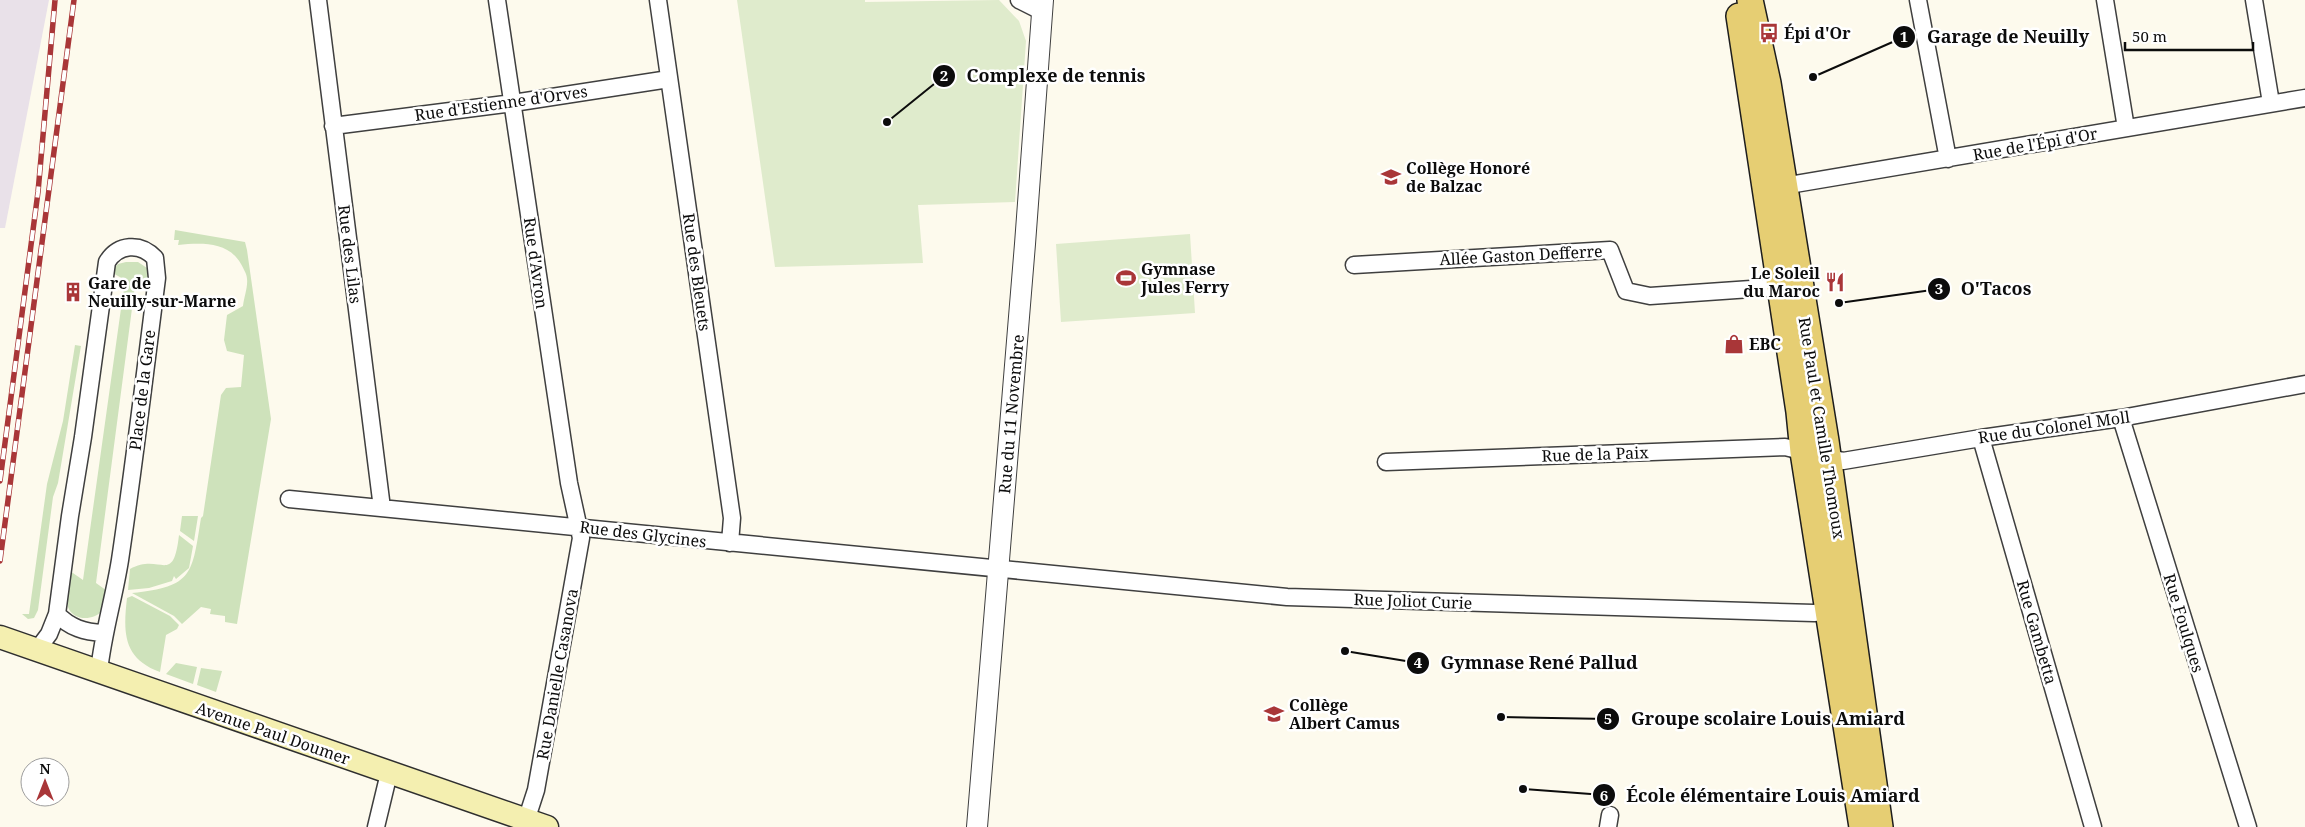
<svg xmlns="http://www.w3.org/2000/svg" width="2305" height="827" font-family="'Noto Serif',serif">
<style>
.industrial{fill:#e9e1e9}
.green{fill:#cee2bb}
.pitch{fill:#dfebcc}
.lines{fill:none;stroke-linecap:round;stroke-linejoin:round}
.minor-casing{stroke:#3f3f3f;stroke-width:19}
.tertiary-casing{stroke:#3f3f3f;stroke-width:22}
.secondary-casing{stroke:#2e2e2e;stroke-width:25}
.primary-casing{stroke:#1d1d1d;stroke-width:28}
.minor{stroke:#fff;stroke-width:16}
.tertiary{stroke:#fff;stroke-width:20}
.secondary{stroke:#f4efb0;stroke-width:22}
.primary{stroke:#e6ce73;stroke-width:25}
.rail-casing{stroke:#a93638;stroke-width:5.5}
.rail{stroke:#fff;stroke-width:4;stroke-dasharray:11;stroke-linecap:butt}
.labels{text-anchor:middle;stroke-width:5;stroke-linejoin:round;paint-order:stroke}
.poi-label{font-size:16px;font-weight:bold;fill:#0c0c0c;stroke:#fff;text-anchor:start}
.street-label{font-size:16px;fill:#0c0c0c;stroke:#fff}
.leader{fill:none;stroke:#0c0c0c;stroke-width:2}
.callout-dot{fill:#0c0c0c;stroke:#fff;stroke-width:2}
.mark-label{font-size:15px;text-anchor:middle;font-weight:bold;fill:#fff}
.callout-label{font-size:18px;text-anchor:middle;font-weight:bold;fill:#0c0c0c;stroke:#fff;stroke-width:5;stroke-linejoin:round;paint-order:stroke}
</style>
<rect width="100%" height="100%" fill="#fdfaed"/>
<path class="industrial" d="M 0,0 L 49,0 L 5,228 L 0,228 Z"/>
<path class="green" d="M 175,230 L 245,242 L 247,250 L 271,419 L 237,624 L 225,622 L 225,616 L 210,614 L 211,609 L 201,607 L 182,624 L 174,616 L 132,593 C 194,587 192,573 201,518 L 203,516 L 221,395 L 226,388 L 241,387 L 244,355 L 227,351 L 224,340 L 227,315 L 243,306 C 244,297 248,287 247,279 C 247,274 243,268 241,264 C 228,241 201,243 178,245 L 179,240 L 174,240 Z
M 126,262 L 138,262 L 150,270 L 151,286 L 136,278 L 96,583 L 110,593 C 107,598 106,606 102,611 C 93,621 73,621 68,607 C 65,596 69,582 70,571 L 83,580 L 125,280 L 111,272 L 118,264 Z
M 75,345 L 81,346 L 58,483 L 53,497 L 38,610 L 34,618 L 28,619 L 22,614 L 29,614 L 47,484 L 63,421 Z
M 182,516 L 198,516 L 194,541 L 180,531 Z
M 179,535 L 193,546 L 189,568 L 176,579 L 174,576 L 172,581 L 149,588 L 128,590 L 130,569 C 161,552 173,587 179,535 Z
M 132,596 L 170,616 L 179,625 L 177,629 L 166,635 L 160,672 C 123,658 123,633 127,598 Z
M 176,663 L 197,667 L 193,684 L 166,674 Z
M 201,668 L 222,671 L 216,692 L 197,685 Z"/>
<path class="pitch" d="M 737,0 L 865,0 L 865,2 L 999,0 L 1019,21 L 1026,41 L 1015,202 L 918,205 L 923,263 L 775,267 Z
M 1190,234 L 1195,313 L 1061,322 L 1056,244 Z"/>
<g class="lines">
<defs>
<path id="minor" d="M 318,0 L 382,508
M 497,0 L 569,483 L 581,538 L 536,790 L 524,827
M 658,0 L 732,518 L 730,543
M 1019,0 L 1043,12
M 1918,0 L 1948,159
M 2105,0 L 2126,128
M 2254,0 L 2271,103
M 333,126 L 513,103 L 669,79
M 1777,187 L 2305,98
M 1354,265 L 1610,250 L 1626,291 L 1650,296 L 1780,287
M 2121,418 L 2248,827
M 1981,438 L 2093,827
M 1386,462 L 1785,447 L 1843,461 L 1981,438 L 2121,418 L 2305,384
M 289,499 L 1287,597 L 1814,613 L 1836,610
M 57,614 C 70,628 85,632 103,633
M 37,650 L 49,634 L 57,614 L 70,516 L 83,437 L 107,262 C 118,244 140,242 155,258 L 157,278 C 145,372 134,466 120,560 C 114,598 103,633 99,671
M 376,827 L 389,773
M 1608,827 L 1610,815"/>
<path id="tertiary" d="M 977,827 L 1025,244 L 1043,0"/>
<path id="secondary" d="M 0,637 L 547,827"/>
<path id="primary" d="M 1750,0 L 1768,83 L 1826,441 L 1880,827
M 1739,16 L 1799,412 L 1803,452 L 1862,827"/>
</defs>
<use href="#minor" class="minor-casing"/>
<use href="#tertiary" class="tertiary-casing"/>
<use href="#secondary" class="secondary-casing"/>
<use href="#primary" class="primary-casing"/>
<use href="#minor" class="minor"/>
<use href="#tertiary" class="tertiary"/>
<use href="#secondary" class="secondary"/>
<use href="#primary" class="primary"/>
<defs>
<path id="rail" d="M 0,481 L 38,192 L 55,0
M 0,561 L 74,0"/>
</defs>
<use href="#rail" class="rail-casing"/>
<use href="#rail" class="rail"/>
</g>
<defs>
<symbol id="bus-bare" viewBox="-9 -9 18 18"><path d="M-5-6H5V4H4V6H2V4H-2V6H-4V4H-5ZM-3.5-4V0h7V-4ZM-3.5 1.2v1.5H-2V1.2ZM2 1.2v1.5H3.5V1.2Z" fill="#a93638" stroke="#fff" stroke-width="2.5" paint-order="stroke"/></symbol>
<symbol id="school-bare" viewBox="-9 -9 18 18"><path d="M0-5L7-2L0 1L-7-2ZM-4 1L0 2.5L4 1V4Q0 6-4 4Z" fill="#a93638" stroke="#fff" stroke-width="2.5" paint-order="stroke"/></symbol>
<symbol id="stadium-bare" viewBox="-9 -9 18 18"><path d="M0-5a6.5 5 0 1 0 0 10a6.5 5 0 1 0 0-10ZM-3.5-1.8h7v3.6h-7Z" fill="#a93638" stroke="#fff" stroke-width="2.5" paint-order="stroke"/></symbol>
<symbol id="restaurant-bare" viewBox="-9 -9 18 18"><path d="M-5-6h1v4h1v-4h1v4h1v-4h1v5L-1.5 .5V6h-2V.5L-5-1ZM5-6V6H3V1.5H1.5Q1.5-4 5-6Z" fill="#a93638" stroke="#fff" stroke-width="2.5" paint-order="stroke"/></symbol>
<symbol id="building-bare" viewBox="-9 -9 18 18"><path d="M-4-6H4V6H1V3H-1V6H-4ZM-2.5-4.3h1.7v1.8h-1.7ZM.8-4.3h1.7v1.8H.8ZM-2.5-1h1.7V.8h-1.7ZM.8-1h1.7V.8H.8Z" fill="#a93638" stroke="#fff" stroke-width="2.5" paint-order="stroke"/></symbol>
<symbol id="shop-bare" viewBox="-9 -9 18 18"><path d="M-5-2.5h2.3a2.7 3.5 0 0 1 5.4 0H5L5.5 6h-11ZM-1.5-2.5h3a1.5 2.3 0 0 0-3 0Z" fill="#a93638" stroke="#fff" stroke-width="2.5" paint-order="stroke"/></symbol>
</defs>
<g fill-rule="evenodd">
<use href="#bus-bare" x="1755" y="19" width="28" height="28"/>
<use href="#school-bare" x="1377" y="163" width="28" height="28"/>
<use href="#stadium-bare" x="1112" y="264" width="28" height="28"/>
<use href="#restaurant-bare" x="1821" y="268" width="28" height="28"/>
<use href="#building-bare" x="59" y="278" width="28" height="28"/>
<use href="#shop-bare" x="1720" y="330" width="28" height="28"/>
<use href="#school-bare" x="1260" y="700" width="28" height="28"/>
</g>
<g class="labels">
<g class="poi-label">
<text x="1784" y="39">Épi d'Or</text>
<text x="1406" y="174">Collège Honoré<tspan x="1406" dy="18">de Balzac</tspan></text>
<text x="1141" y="275">Gymnase<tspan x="1141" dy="18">Jules Ferry</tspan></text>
<text x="1820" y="279" text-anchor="end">Le Soleil<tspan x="1820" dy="18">du Maroc</tspan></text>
<text x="88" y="289">Gare de<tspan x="88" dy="18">Neuilly-sur-Marne</tspan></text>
<text x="1749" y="350">EBC</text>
<text x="1289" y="711">Collège<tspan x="1289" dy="18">Albert Camus</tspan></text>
</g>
<g class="street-label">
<text transform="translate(501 103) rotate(-8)" y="6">Rue d'Estienne d'Orves</text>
<text transform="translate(2035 144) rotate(-10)" y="6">Rue de l'Épi d'Or</text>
<text transform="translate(350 254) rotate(83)" y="6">Rue des Lilas</text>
<text transform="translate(1521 255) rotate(-3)" y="6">Allée Gaston Defferre</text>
<text transform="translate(536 263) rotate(82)" y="6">Rue d'Avron</text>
<text transform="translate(697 272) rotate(82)" y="6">Rue des Bleuets</text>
<text transform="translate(142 390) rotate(-83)" y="6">Place de la Gare</text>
<text transform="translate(1011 414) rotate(-85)" y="6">Rue du 11 Novembre</text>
<text transform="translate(2054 427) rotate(-8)" y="6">Rue du Colonel Moll</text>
<text transform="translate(1822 428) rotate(81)" y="6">Rue Paul et Camille Thomoux</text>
<text transform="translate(1595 454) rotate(-2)" y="6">Rue de la Paix</text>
<text transform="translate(643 534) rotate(7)" y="6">Rue des Glycines</text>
<text transform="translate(1413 601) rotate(2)" y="6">Rue Joliot Curie</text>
<text transform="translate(2184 623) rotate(73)" y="6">Rue Foulques</text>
<text transform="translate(2037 632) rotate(74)" y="6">Rue Gambetta</text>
<text transform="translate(557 674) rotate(-80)" y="6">Rue Danielle Casanova</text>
<text transform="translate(273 733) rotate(19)" y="6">Avenue Paul Doumer</text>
</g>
</g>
<path class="leader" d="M1813 77L1904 37M887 122L944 76M1839 303L1939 289M1345 651L1418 663M1501 717L1608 719M1523 789L1604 795"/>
<g class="callout-dot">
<circle cx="1813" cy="77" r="5"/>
<circle cx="887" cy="122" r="5"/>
<circle cx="1839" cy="303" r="5"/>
<circle cx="1345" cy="651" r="5"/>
<circle cx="1501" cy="717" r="5"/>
<circle cx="1523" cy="789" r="5"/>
<circle cx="1904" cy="37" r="12"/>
<circle cx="944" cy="76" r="12"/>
<circle cx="1939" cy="289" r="12"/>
<circle cx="1418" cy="663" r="12"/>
<circle cx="1608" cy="719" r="12"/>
<circle cx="1604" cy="795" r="12"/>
</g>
<g class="mark-label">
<text x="1904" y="42">1</text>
<text x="944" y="81">2</text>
<text x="1939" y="294">3</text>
<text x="1418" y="668">4</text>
<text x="1608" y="724">5</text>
<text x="1604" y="801">6</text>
</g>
<g class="callout-label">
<text x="2008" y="43">Garage de Neuilly</text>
<text x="1056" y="82">Complexe de tennis</text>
<text x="1996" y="295">O'Tacos</text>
<text x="1539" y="669">Gymnase René Pallud</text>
<text x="1768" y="725">Groupe scolaire Louis Amiard</text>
<text x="1773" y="802">École élémentaire Louis Amiard</text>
</g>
<g transform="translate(45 782)"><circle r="24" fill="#ffffff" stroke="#9e9e9e"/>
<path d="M0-4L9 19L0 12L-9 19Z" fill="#a93638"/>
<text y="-8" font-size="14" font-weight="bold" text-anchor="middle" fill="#0c0c0c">N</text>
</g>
<path d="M2125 42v8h128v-8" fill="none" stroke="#0c0c0c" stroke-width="2.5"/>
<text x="2132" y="42" font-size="15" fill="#0c0c0c" stroke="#ffffff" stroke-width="4" paint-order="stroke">50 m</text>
</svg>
